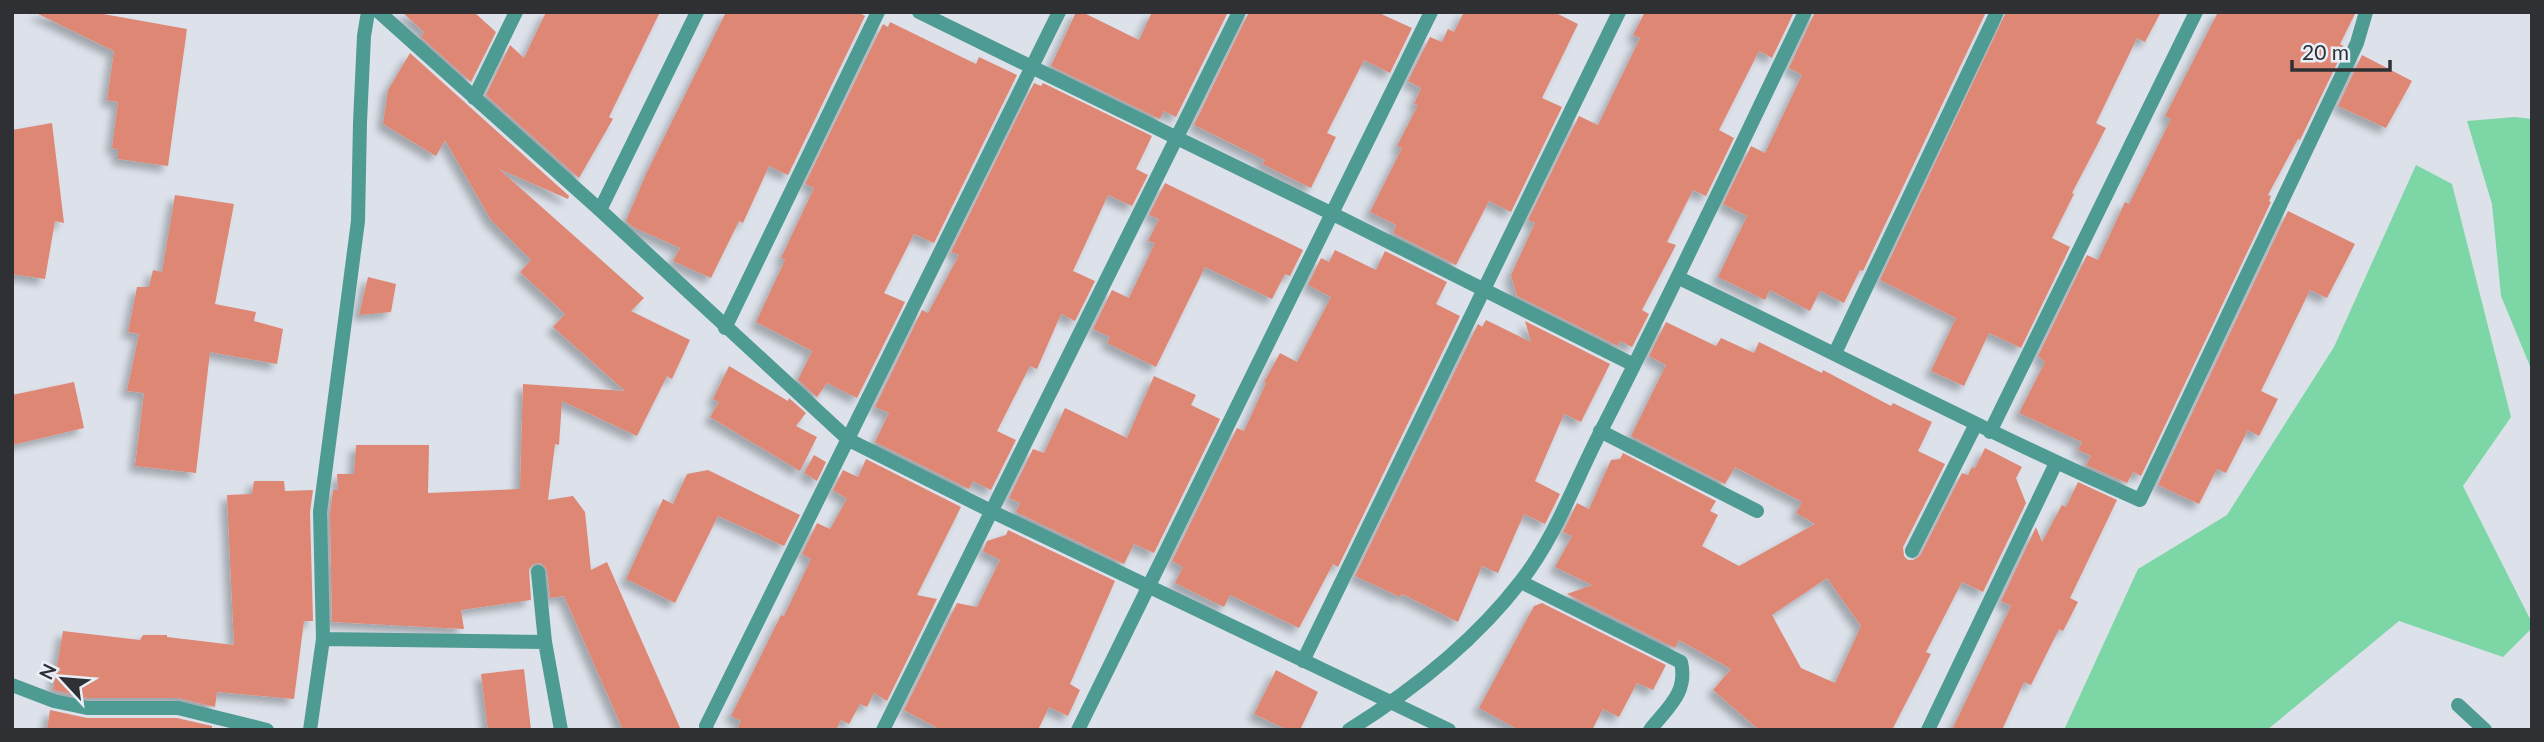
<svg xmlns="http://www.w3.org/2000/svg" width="2544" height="742" font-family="Lato,sans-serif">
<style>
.green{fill:#7dd6a6}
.building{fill:#df8775;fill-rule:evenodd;filter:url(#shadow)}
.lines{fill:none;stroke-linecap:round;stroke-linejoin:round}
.minor{stroke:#4e9b93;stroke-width:14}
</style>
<defs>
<filter id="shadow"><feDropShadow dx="-6" dy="6" stdDeviation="3.5" flood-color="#0004"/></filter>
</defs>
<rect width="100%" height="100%" fill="#dce1ea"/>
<path class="green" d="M 2515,117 L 2532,119 L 2532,371 L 2501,296 L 2492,204 L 2467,121 Z
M 2416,165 L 2452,184 L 2511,417 L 2463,486 L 2532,623 L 2532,628 L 2503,657 L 2399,621 L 2267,730 L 2064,730 L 2138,569 L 2227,515 L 2334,347 Z"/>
<path class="building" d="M 34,12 L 92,12 L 187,29 L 168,166 L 118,159 L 118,149 L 112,148 L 118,102 L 107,100 L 114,51 Z
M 402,12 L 474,12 L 496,32 L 471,82 L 421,37 L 424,32 Z
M 546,12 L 660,12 L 609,117 L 613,119 L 579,178 L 486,95 L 510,45 L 524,58 Z
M 726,12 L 858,12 L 865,16 L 788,175 L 769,166 L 743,223 L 739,221 L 711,278 L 673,261 L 680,248 L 633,227 L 626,221 L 646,174 Z
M 1076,12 L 1082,12 L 1139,40 L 1152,12 L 1228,12 L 1176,117 L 1164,111 L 1160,119 L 1051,66 Z
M 1249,12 L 1377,12 L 1412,28 L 1390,73 L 1364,60 L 1327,133 L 1336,137 L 1311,188 L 1262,164 L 1265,160 L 1194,125 Z
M 1464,12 L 1554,12 L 1578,24 L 1542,98 L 1562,107 L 1511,212 L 1489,201 L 1456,265 L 1393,233 L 1396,225 L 1370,212 L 1402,148 L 1397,146 L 1418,105 L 1414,104 L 1421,88 L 1408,81 L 1430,37 L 1442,42 L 1448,29 L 1454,32 Z
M 1645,12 L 1794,12 L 1772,58 L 1759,51 L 1719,130 L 1734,138 L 1706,196 L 1693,190 L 1667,242 L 1676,245 L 1642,310 L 1649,314 L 1632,347 L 1620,341 L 1618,346 L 1517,296 L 1511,275 L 1535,223 L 1528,220 L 1579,116 L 1598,125 L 1640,38 L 1633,35 Z
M 1815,12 L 1986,12 L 1863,271 L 1860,270 L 1844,303 L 1820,291 L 1810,311 L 1770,290 L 1765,300 L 1718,277 L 1747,216 L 1723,204 L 1751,146 L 1765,153 L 1802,75 L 1789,68 Z
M 2006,12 L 2161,12 L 2145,42 L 2137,38 L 2096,123 L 2106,128 L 2072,193 L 2074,194 L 2052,238 L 2070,247 L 2021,348 L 1989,333 L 1964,386 L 1931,371 L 1956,318 L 1880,280 Z
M 2218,12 L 2356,12 L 2340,44 L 2345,47 L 2300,140 L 2298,139 L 2268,195 L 2271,196 L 2269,201 L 2271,202 L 2141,476 L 2133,472 L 2127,483 L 2086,465 L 2091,456 L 2078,450 L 2082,442 L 2019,413 L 2045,362 L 2038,356 L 2087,255 L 2098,260 L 2125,202 L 2129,204 L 2171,119 L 2165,116 Z
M 890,22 L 976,64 L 979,57 L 1017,75 L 934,243 L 914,234 L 884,293 L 905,302 L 857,398 L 827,383 L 817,397 L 798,380 L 812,351 L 756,322 L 785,260 L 781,258 L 814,188 L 805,184 L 883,24 L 888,27 Z
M 410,53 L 569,196 L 568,199 L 499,169 L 644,298 L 631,311 L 690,340 L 672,379 L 667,376 L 637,436 L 562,401 L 559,445 L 555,444 L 548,500 L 573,496 L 585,512 L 591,570 L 607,562 L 681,730 L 623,730 L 564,596 L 550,598 L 547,570 L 541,563 L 533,564 L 529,569 L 531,600 L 461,610 L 464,629 L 332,622 L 330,513 L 333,490 L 338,490 L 337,474 L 354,474 L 356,445 L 429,445 L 428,493 L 520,489 L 523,384 L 625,391 L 553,327 L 565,314 L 520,272 L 531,260 L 491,220 L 445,140 L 436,156 L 383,124 L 388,90 Z
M 2362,55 L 2412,81 L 2386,128 L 2338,106 Z
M 1034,83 L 1041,86 L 1043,83 L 1152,136 L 1136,169 L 1148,175 L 1132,206 L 1108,195 L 1073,271 L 1095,281 L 1075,321 L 1061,314 L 1037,369 L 1030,366 L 997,431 L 1016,440 L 991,490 L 973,481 L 969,489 L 875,442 L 889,413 L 875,407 L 922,310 L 928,313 L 959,255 L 951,252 Z
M 52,123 L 64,223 L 55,221 L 45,279 L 12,274 L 12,130 Z
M 1165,183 L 1303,250 L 1290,276 L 1285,274 L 1272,299 L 1205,267 L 1156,367 L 1107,343 L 1110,337 L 1093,329 L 1112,290 L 1129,298 L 1155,243 L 1148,241 L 1159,219 L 1149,215 Z
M 175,195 L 234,204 L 215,304 L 256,312 L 254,321 L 283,329 L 277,364 L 210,352 L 196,473 L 135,466 L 144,393 L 127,391 L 139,334 L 128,332 L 137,287 L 149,287 L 153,270 L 162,272 Z
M 2288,211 L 2355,244 L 2327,298 L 2310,290 L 2261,391 L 2278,399 L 2259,436 L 2248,430 L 2226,473 L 2217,469 L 2199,504 L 2158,485 Z
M 1335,250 L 1376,270 L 1385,251 L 1447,282 L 1436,304 L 1460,316 L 1338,567 L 1333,564 L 1299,628 L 1230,595 L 1224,607 L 1175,583 L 1183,567 L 1172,561 L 1237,428 L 1244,431 L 1266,383 L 1264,382 L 1280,353 L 1297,362 L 1331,297 L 1308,285 L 1321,258 L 1329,262 Z
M 368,277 L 396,284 L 391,312 L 359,315 Z
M 1486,320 L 1531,342 L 1525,321 L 1610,364 L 1581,422 L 1564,414 L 1535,481 L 1560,494 L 1545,524 L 1524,514 L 1498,573 L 1482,566 L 1458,622 L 1402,594 L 1400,597 L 1355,576 L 1478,324 L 1482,327 Z
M 1666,322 L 1716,346 L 1721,338 L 1754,353 L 1759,342 L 1822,373 L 1823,370 L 1891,406 L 1893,403 L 1932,422 L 1918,451 L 1945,464 L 1903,547 L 1904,556 L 1908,560 L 1913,560 L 1920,556 L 1962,473 L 1968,475 L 1972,467 L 1975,468 L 1985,448 L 2022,467 L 2016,478 L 2026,503 L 1983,592 L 1962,582 L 1926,652 L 1931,654 L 1892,730 L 1759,730 L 1713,690 L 1731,669 L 1679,640 L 1675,648 L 1567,594 L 1592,585 L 1555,567 L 1572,536 L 1563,532 L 1577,503 L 1589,509 L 1611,460 L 1620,459 L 1623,453 L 1716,501 L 1710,511 L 1718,515 L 1702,546 L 1739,566 L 1815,524 L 1796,513 L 1802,502 L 1735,467 L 1725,484 L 1631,436 L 1666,365 L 1649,356 ZM 1827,578 L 1861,626 L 1835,683 L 1801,668 L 1772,615 Z
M 729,366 L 788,401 L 789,398 L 806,413 L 796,426 L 817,437 L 800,471 L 710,417 L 719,402 L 713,399 Z
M 1154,376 L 1196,395 L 1191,405 L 1220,419 L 1154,553 L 1134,544 L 1124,564 L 1016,512 L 1020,503 L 1009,498 L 1033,449 L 1044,453 L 1065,408 L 1127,438 Z
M 74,382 L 84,428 L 12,445 L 12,395 Z
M 814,455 L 826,462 L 817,481 L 804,473 Z
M 866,459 L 961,507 L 917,595 L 937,599 L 887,701 L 874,693 L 867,707 L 860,704 L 849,724 L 841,720 L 836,730 L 737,730 L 741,721 L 731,716 L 781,615 L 784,616 L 811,559 L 802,554 L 817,523 L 830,529 L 847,499 L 833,490 L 843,470 L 858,477 Z
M 708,470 L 800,515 L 784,546 L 718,516 L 675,603 L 626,579 L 663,499 L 673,504 L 687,474 Z
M 254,481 L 284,481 L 285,491 L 313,490 L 310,512 L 313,621 L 304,621 L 294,699 L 217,692 L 215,707 L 178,698 L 88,698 L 53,690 L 63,631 L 140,640 L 143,635 L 167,635 L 167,637 L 234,645 L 227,495 L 252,494 Z
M 2078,482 L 2117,500 L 2070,598 L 2078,602 L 2063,631 L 2059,629 L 2031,685 L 2024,682 L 2002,730 L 1952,730 L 2011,606 L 2001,601 L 2036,527 L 2042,542 L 2062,505 L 2066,507 Z
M 1008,530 L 1115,581 L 1070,684 L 1080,690 L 1068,716 L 1049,707 L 1038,730 L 941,730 L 904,710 L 957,603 L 977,607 L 1000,560 L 983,551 L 987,541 L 1006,535 Z
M 1542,603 L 1666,665 L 1653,690 L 1637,683 L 1619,717 L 1603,709 L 1592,730 L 1519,730 L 1479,708 L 1534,606 Z
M 524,669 L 531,730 L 488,730 L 481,674 Z
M 1276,670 L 1318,692 L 1300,730 L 1288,730 L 1254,714 Z
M 50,710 L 87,718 L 177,718 L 212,726 L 212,730 L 47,730 Z"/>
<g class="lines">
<path class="minor" d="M 379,12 L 600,210 L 849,440 L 993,512 L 1449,730
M 919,12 L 1345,220 L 1634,365
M 474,98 L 516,12
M 600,210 L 697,12
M 1679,278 C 1833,352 1984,431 2140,500 L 2357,43 L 2366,12
M 725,328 L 878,12
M 1835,353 L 1997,12
M 1600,431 L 1757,511
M 1990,432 L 2196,12
M 1912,551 L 1976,424
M 538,572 L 545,642 L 561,730
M 1521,582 L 1681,662 C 1688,693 1668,707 1650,730
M 323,639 L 545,642
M 1303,661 L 1619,12
M 12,685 L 54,701 L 87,708 L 178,708 L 267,730
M 2458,705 L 2485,730
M 310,730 L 323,639 L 320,512 L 358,221 L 360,122 L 364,36 L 368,12
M 707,730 L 706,726 L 1059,12
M 883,730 L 1239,12
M 1078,730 L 1431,12
M 1349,730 C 1413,690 1475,641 1521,581 C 1557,535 1576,478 1603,427 C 1673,290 1738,151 1805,12
M 1928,730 L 2056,463"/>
</g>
<rect width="2544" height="742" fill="none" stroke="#2e3034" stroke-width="28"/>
<g transform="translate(63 679) rotate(296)" stroke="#e9eff8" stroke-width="5" paint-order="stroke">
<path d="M0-5L12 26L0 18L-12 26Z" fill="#2e3034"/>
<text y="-10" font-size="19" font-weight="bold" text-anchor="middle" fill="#2e3034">N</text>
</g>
<path d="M2292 60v10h98v-10" fill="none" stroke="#2e3034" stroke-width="3.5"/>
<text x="2302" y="60" font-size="21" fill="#2e3034" stroke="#e9eff8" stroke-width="5" paint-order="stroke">20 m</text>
</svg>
